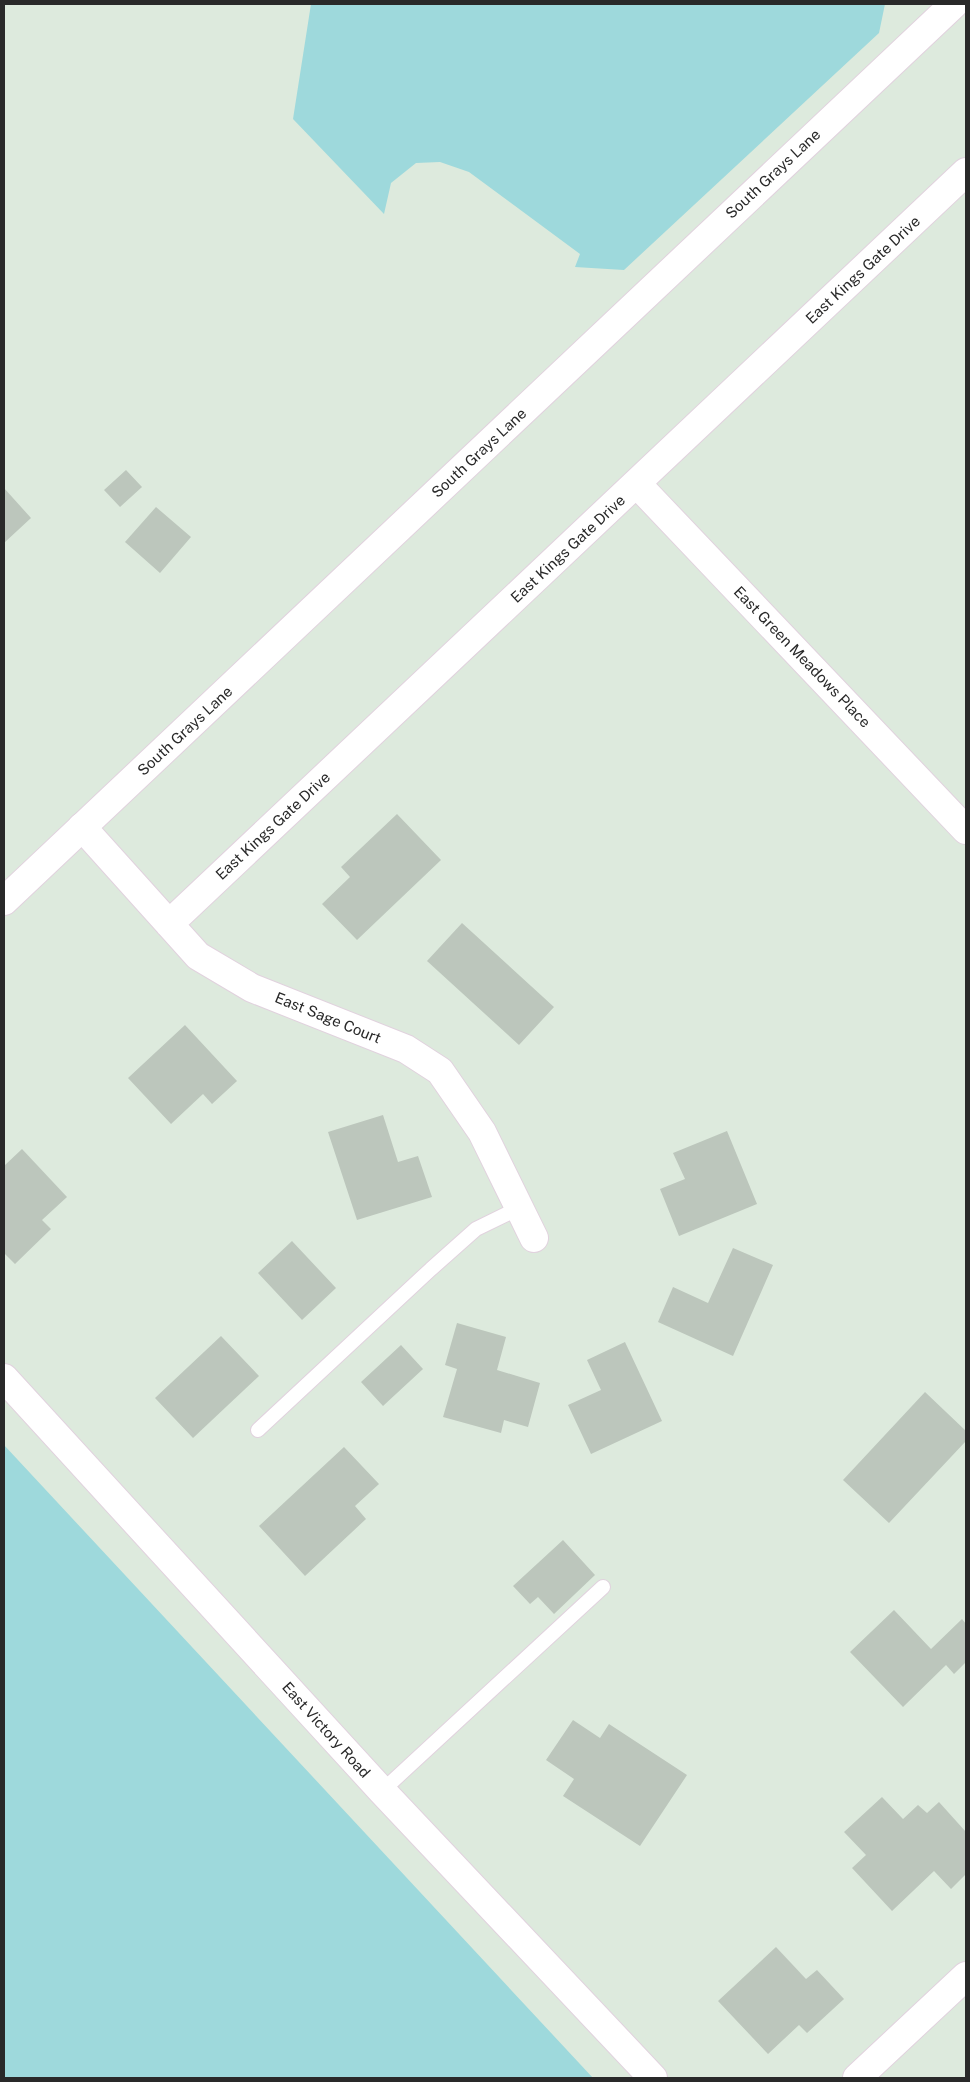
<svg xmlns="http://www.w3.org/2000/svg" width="970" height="2082" font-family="'Public Sans',sans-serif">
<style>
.grass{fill:#9ed9dc}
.building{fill:#bcc6bc}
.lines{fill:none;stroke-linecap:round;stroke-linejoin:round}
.lane-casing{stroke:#e1d2de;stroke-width:16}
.street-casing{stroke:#e1d2de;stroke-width:30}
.secondary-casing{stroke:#e1d2de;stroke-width:30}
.lane{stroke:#fff;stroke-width:14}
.street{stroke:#fff;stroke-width:28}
.secondary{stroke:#fff;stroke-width:28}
.labels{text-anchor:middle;stroke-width:4.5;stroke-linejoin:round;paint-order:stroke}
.street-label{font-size:15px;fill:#292929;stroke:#fff}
</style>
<rect width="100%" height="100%" fill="#ddeadd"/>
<path class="grass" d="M 311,4 L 885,4 L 879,33 L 624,270 L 575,267 L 580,254 L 469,172 L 440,162 L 416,163 L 391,183 L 384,214 L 293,119 Z
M 4,1445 L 593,2078 L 4,2078 Z"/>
<path class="building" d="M 126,470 L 142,487 L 120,507 L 104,490 Z
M 4,488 L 31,518 L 4,543 Z
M 156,507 L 191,537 L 160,573 L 125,542 Z
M 397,814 L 441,860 L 357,940 L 322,904 L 350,877 L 341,867 Z
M 462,923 L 554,1007 L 519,1045 L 427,961 Z
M 185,1025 L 237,1081 L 212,1104 L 203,1094 L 171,1124 L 128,1078 Z
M 383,1115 L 398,1162 L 418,1156 L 432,1197 L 357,1220 L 328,1132 Z
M 727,1131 L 757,1204 L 679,1236 L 660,1189 L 685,1179 L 673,1153 Z
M 22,1149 L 67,1197 L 42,1220 L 51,1229 L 15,1264 L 4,1253 L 4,1166 Z
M 292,1241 L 336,1288 L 302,1320 L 258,1273 Z
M 733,1248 L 773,1265 L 733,1356 L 658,1322 L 673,1287 L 708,1303 Z
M 457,1323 L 506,1337 L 497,1370 L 540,1383 L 528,1427 L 504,1420 L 501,1433 L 443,1417 L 457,1369 L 445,1365 Z
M 221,1336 L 259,1376 L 193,1438 L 155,1398 Z
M 625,1342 L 662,1421 L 591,1454 L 568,1405 L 601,1390 L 587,1360 Z
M 401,1345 L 423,1369 L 383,1406 L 361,1382 Z
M 925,1392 L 966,1431 L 966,1441 L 889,1523 L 843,1480 Z
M 344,1447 L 379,1484 L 355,1506 L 366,1519 L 305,1576 L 259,1526 Z
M 563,1540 L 595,1575 L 554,1614 L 538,1597 L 530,1604 L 513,1586 Z
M 894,1610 L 931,1649 L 962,1619 L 966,1624 L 966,1662 L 954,1674 L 946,1665 L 903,1707 L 850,1652 Z
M 573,1720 L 600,1738 L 609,1724 L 687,1775 L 640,1846 L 563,1796 L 574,1779 L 546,1760 Z
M 882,1797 L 903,1819 L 918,1805 L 927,1813 L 939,1802 L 966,1832 L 966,1874 L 951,1889 L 934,1871 L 892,1911 L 852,1868 L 866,1855 L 844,1832 Z
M 776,1947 L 806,1979 L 817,1970 L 844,1999 L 807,2033 L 799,2025 L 768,2054 L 718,2001 Z"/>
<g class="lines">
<defs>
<path id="lane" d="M 258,1430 L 431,1269 L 476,1229 L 519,1208
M 382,1791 L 603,1587"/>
<path id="street" d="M 637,484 L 966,830
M 82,827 L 198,956 L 252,988 L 406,1049 L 440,1071 L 482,1132 L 534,1238
M 169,924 L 966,172
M 857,2078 L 966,1976"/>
<path id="secondary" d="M 4,901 L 954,4
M 4,1378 L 382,1791 L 653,2078"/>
</defs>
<use href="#lane" class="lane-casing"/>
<use href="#street" class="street-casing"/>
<use href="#secondary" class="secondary-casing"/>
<use href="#lane" class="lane"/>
<use href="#street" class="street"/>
<use href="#secondary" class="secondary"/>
</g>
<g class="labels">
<g class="street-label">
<text transform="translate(773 174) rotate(-43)" y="5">South Grays Lane</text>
<text transform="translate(863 270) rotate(-43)" y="5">East Kings Gate Drive</text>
<text transform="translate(479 453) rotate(-43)" y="5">South Grays Lane</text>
<text transform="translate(568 549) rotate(-43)" y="5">East Kings Gate Drive</text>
<text transform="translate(802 657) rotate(46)" y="5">East Green Meadows Place</text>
<text transform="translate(185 731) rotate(-43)" y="5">South Grays Lane</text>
<text transform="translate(273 826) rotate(-43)" y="5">East Kings Gate Drive</text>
<text transform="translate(328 1018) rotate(22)" y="5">East Sage Court</text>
<text transform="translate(326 1730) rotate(48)" y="5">East Victory Road</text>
</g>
</g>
<rect width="970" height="2082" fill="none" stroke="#292929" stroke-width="10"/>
</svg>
